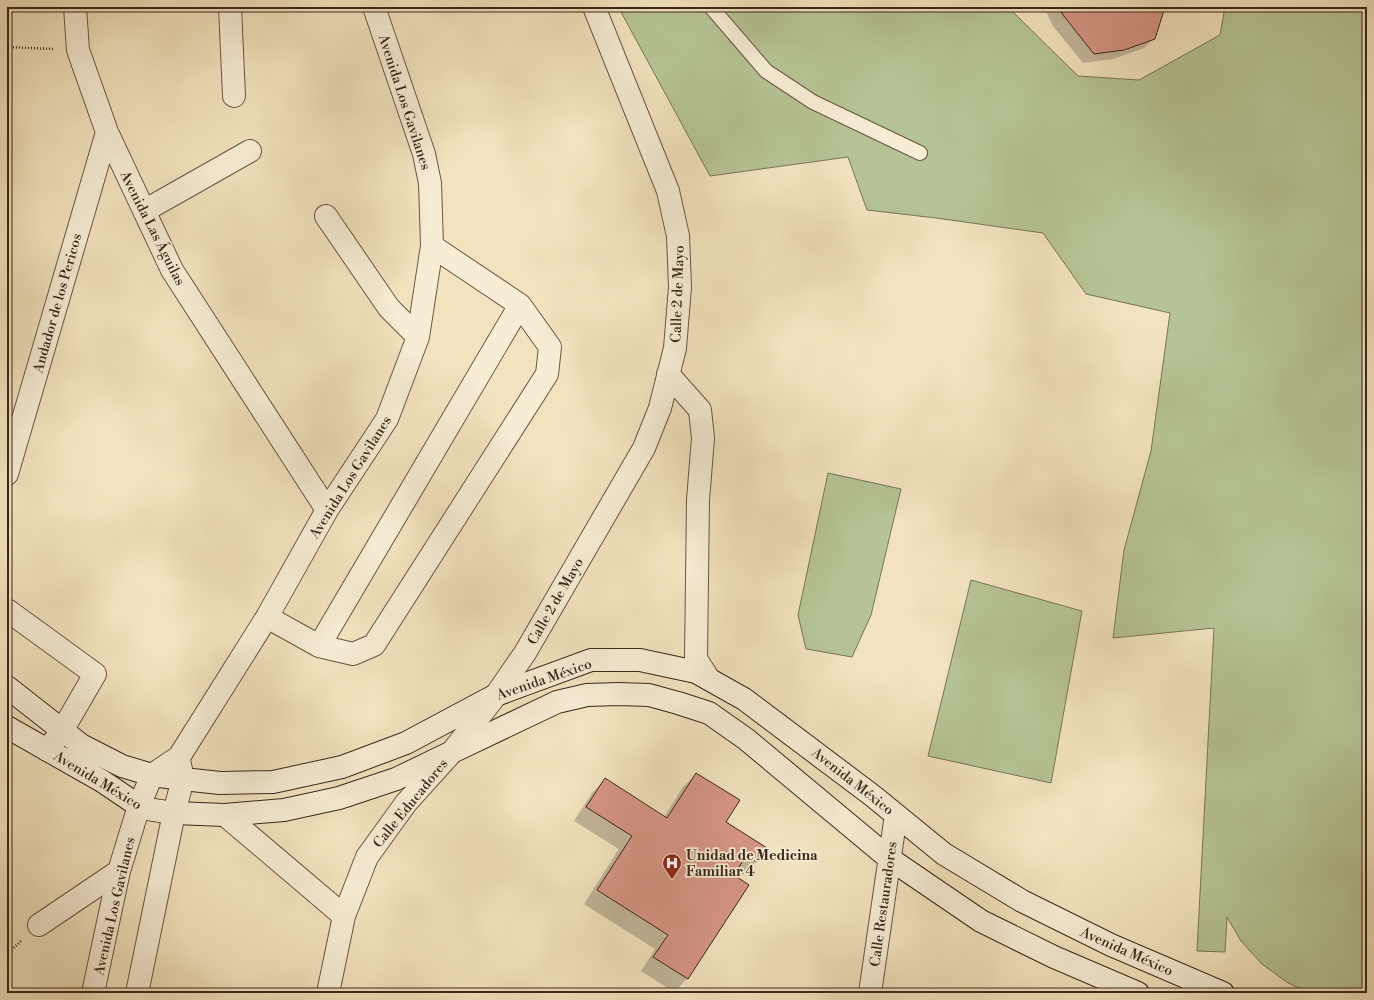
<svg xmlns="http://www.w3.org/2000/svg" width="1374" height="1000" font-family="'Libre Bodoni',serif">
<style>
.green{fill:#b6c495;stroke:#787558}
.shadow{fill:#0003}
.building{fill:#d69584;stroke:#3b261a}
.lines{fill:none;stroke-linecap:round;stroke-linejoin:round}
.lane-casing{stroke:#695543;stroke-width:16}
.street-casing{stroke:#695543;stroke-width:24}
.secondary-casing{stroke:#3b261a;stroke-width:24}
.path{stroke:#3b261a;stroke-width:2.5;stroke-dasharray:1 2;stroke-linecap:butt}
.lane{stroke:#f7edd5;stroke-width:14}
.street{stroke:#f7edd5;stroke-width:22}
.secondary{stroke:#f7edd5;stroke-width:22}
.labels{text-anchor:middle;stroke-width:3.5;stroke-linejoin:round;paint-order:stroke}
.street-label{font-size:14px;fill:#3b261a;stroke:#f7edd5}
.poi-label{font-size:14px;font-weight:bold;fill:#3b261a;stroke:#f7edd5;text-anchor:start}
</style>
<rect width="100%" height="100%" fill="#f2e3be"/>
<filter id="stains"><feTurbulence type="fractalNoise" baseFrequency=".005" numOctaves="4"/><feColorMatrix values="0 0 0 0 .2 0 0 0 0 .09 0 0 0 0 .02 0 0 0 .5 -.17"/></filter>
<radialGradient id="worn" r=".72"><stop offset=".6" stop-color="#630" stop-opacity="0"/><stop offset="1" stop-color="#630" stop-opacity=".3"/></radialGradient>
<path class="green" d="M 630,7 L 1012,7 L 1013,12 L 1078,76 L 1139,80 L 1220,35 L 1225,7 L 1367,7 L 1367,993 L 1311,993 L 1288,983 L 1262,964 L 1241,941 L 1227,917 L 1225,952 L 1197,951 L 1214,628 L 1113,638 L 1124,550 L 1151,451 L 1170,313 L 1086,294 L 1043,233 L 936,218 L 867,210 L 848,157 L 710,176 L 621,12 Z
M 828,473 L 901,489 L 871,615 L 852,657 L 806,649 L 798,615 Z
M 971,580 L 1082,611 L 1051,783 L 928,756 Z"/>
<path class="shadow" d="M 1044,7 L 1164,7 L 1154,38 L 1144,48 L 1113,59 L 1083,63 L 1053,26 Z
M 696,774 L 725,822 L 765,848 L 756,862 L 743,875 L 735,871 L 732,875 L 748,886 L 687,979 L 674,992 L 641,971 L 655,949 L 584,904 L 619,849 L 574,821 L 592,793 L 605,780 L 664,817 L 683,787 Z"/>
<path class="building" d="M 1059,7 L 1165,7 L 1155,39 L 1124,50 L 1094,54 L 1063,15 Z
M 696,773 L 740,800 L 726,822 L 767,848 L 757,862 L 746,856 L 734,875 L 749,885 L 688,979 L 653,957 L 668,935 L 597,890 L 632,836 L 586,807 L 605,778 L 667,818 Z"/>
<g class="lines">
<defs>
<path id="lane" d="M 711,7 L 766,71 L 813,102 L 920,153"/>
<path id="street" d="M 75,7 L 78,50 L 107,132 L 172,270 L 327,510
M 230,7 L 234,96
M 144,211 L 250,151
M 326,216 L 389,308 L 418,337
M 668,374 L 700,410 L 703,438 L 698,500 L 696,659 L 709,679
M 7,474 L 107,132
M 7,610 L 95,674 L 62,731 L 47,750
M 267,617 L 319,646 L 520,305 L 432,246
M 319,646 L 353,654 L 374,645 L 547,374 L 550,347 L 520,305
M 225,815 L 344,916
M 39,925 L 119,871
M 93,993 L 119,871 L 139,806 L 152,775 L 179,757 L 267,617 L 327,510 L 387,419 L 418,337 L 432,246 L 430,183 L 424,154 L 374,7
M 137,993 L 174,813 L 183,779 L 179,760
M 328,993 L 344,916 L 367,857 L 406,803 L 452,752 L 496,695 L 525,653 L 644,448 L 660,408 L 675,348 L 680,287 L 678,236 L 668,191 L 594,7
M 870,993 L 896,815"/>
<path id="secondary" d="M 7,687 L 81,745 L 122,766 L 152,775 L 183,779 L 220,783 L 273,782 L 342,767 L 406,743 L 496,695 L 591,660 L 640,660 L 696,672 L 744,699 L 873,796 L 944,854 L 1022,901 L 1111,945 L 1223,993
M 7,727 L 102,781 L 139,806 L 147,809 L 174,813 L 225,815 L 284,810 L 339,798 L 396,779 L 452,752 L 557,702 L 587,695 L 618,694 L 649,695 L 678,703 L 709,713 L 746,739 L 890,859 L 981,921 L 1054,957 L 1138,993"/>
</defs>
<use href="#lane" class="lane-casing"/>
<use href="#street" class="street-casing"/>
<use href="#secondary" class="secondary-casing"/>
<path class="path" d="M 7,47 L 54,49
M 7,954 L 22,940"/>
<use href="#lane" class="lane"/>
<use href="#street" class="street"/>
<use href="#secondary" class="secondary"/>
</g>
<defs>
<symbol id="hospital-pin" viewBox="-11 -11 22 30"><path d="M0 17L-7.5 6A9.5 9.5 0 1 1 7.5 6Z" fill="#8f2418" stroke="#f7edd5"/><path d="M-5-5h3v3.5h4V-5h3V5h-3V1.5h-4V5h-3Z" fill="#fff"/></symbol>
</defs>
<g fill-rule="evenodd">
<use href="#hospital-pin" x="661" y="852" width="22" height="30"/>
</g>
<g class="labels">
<g class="street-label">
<text transform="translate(405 102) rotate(72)" y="5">Avenida Los Gavilanes</text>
<text transform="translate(153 228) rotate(63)" y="5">Avenida Las Águilas</text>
<text transform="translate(677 294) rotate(-88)" y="5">Calle 2 de Mayo</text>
<text transform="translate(57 303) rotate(-74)" y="5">Andador de los Pericos</text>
<text transform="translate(350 477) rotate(-58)" y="5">Avenida Los Gavilanes</text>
<text transform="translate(555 601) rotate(-60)" y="5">Calle 2 de Mayo</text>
<text transform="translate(544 679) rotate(-19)" y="5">Avenida México</text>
<text transform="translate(98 780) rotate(31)" y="5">Avenida México</text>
<text transform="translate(853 781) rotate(38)" y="5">Avenida México</text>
<text transform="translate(410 803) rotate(-51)" y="5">Calle Educadores</text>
<text transform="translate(883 904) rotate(-82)" y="5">Calle Restauradores</text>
<text transform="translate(114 906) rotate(-77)" y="5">Avenida Los Gavilanes</text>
<text transform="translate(1127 951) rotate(24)" y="5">Avenida México</text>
</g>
<g class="poi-label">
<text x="686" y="860">Unidad de Medicina<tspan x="686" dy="16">Familiar 4</tspan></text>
</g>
</g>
<rect width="1374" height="1000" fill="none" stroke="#f2e3be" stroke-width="24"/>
<rect x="8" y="8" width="1358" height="984" fill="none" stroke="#3b261a" stroke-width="2"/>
<rect x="12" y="12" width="1350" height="976" fill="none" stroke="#3b261a"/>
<rect width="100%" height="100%" filter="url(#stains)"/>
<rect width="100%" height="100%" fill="url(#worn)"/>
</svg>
